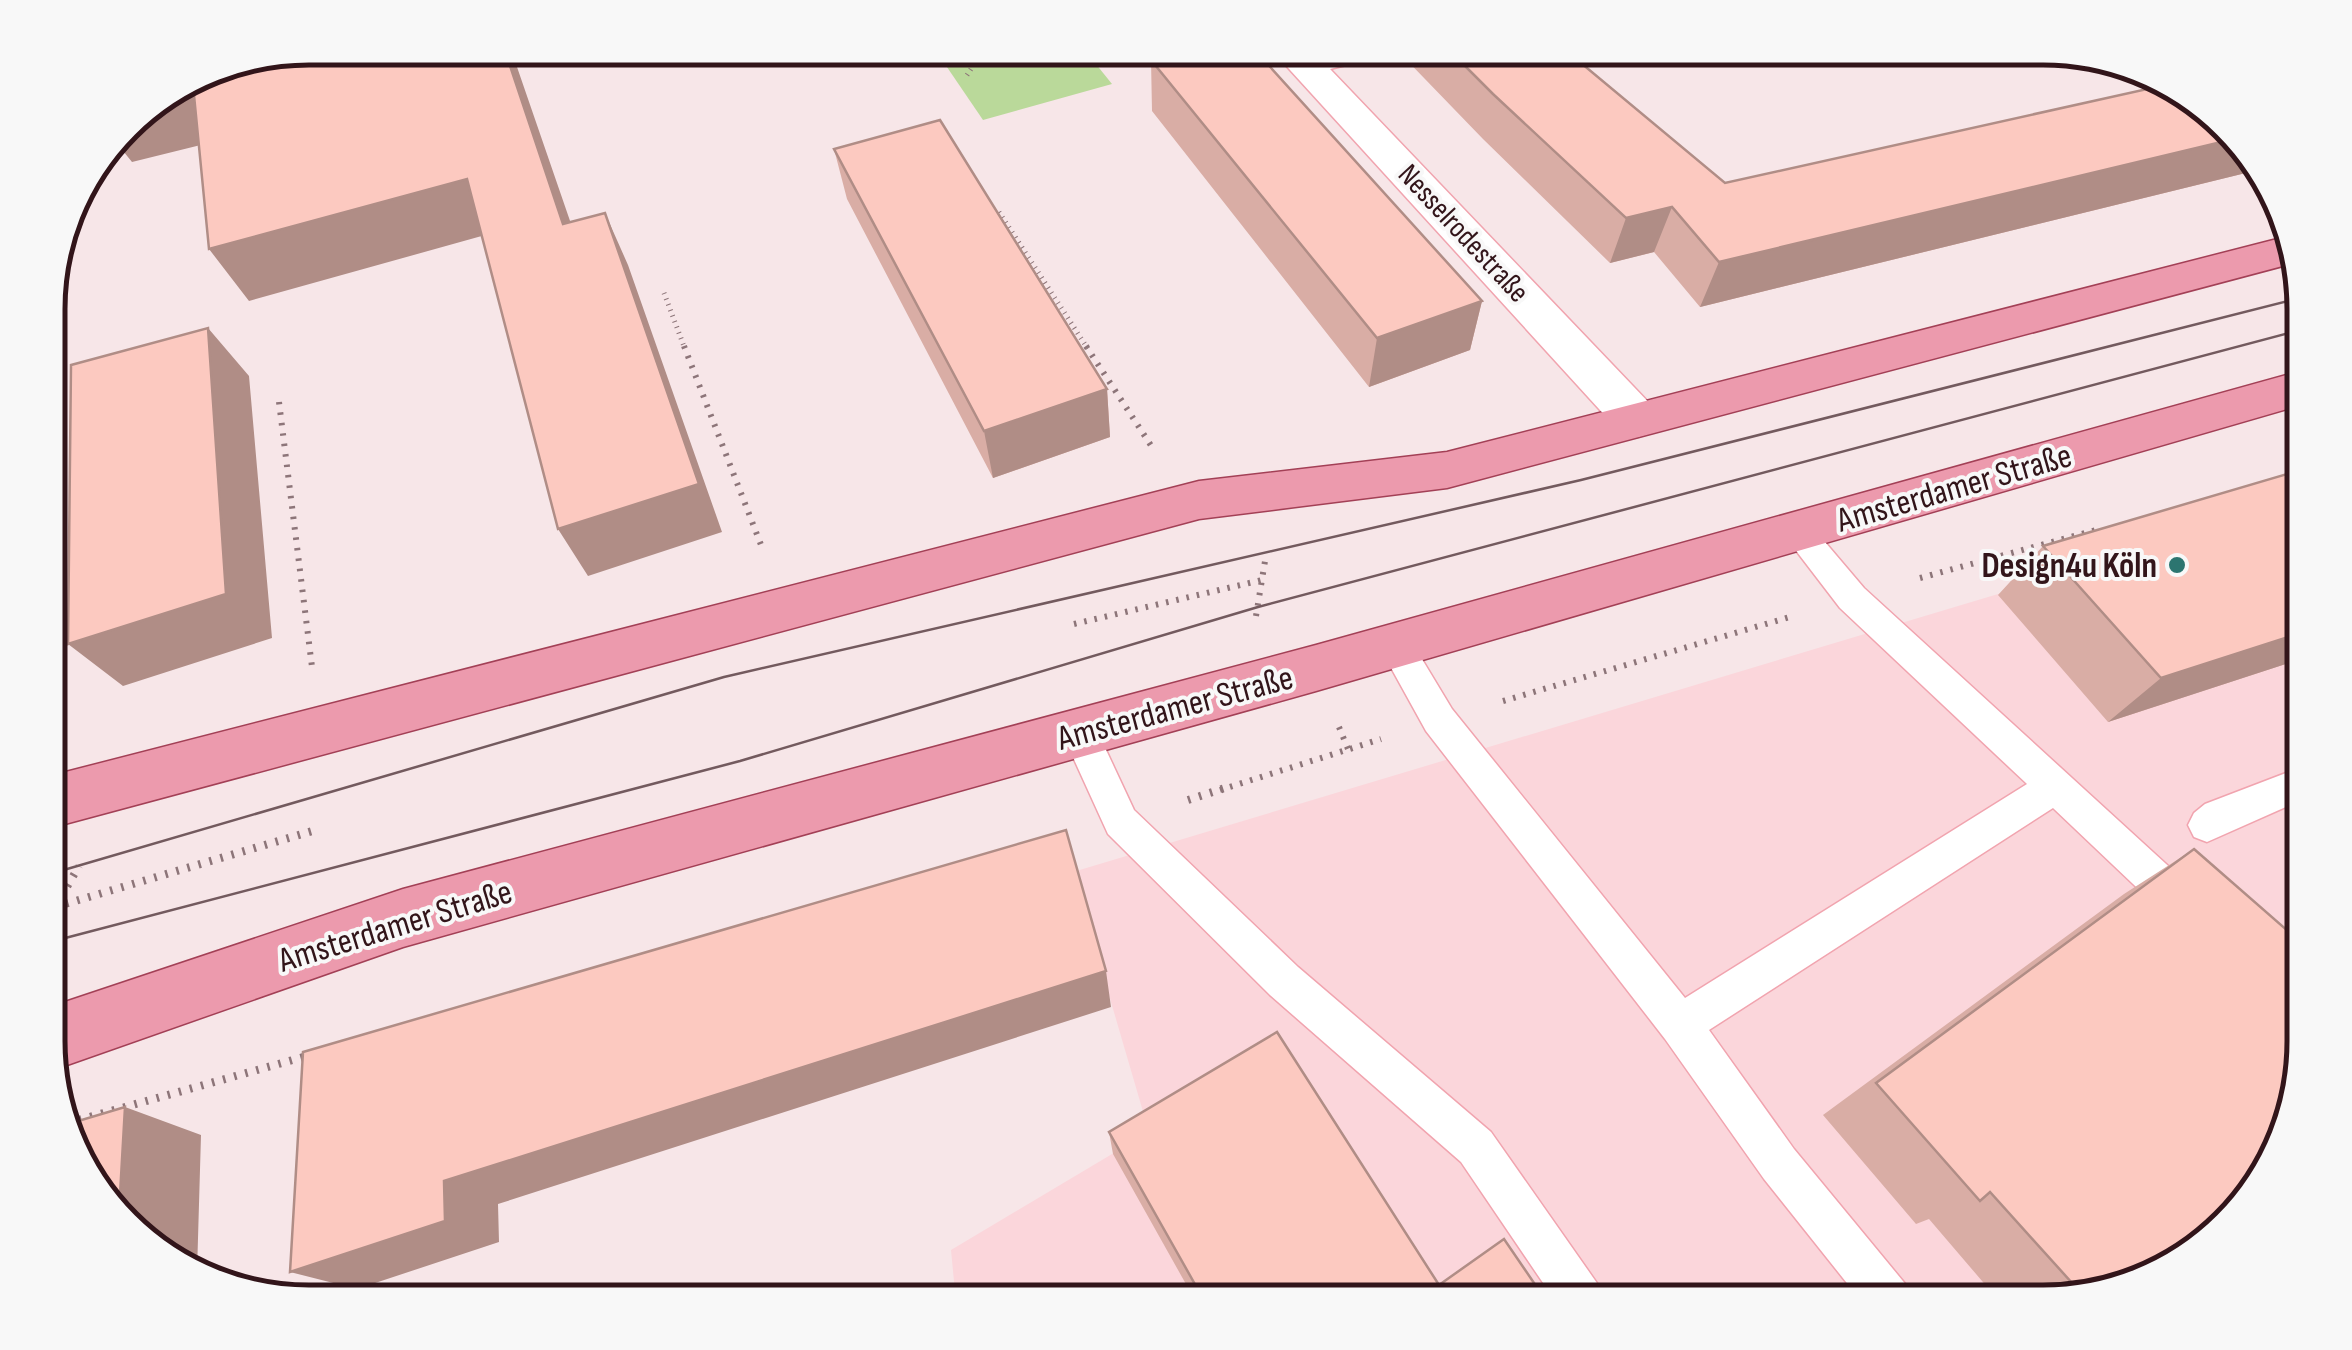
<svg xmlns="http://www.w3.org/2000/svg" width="2352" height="1350" font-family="'Sofia Sans Condensed',sans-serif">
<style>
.built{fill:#fbd6db}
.green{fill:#bad99a}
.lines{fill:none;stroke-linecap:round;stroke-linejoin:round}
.lane-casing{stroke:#f1a4af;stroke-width:3}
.street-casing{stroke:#f1a4af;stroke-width:3}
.primary-casing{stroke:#a34056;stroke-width:3}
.path-far2{stroke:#8d7579;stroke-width:5;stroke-dasharray:1 5;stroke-linecap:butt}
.path-far1{stroke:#8d7579;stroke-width:6;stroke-dasharray:2.5 8;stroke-linecap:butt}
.path{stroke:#8d7579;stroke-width:8;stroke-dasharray:2.5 9;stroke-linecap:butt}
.lane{fill:#fff;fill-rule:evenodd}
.street{fill:#fff;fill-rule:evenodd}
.primary{fill:#ec9aad;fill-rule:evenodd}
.tram{stroke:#735a5e;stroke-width:2.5}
.wall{fill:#d9ada5}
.shaded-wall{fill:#b08d86}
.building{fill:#fcc9c0;stroke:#b08d86;stroke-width:2.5}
.poi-dot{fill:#2c7570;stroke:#f8f8f8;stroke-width:4}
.labels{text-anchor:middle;stroke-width:8;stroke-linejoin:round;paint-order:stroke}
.far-street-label{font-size:30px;fill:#32151a;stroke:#f8f8f8}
.street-label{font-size:35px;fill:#32151a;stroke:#f8f8f8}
.poi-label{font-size:35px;font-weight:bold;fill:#32151a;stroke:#f8f8f8;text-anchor:end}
.rim{fill:none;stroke:#32151a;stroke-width:5}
</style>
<rect width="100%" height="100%" fill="#f7e6e8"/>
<path class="built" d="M 2304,502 L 2304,1058 L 2188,1259 L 2060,1302 L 956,1302 L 951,1250 L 1149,1132 L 1073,872 Z"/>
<path class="green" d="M 934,48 L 1083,48 L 1112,84 L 983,120 Z"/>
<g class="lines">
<defs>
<path id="lane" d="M 1797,518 L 1808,522 L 1864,588 L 2200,895 L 2206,908 L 2200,921 L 2186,926 L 2172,921 L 2053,808 L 1709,1030 L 1794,1149 L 1907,1286 L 1914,1302 L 1862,1302 L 1764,1179 L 1665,1039 L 1426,731 L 1379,646 L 1384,636 L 1396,632 L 1408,636 L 1452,709 L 1685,998 L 2027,784 L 1840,608 L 1781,531 L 1786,522 Z
M 1080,717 L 1093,722 L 1134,810 L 1298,967 L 1491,1132 L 1599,1286 L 1606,1302 L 1556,1302 L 1461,1162 L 1270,995 L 1108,834 L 1062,733 L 1067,722 Z
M 2304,766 L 2304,799 L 2207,842 L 2194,837 L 2188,825 L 2194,813 L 2205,804 Z"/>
<path id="street" d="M 1270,48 L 1387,48 L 1382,56 L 1330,69 L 1654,408 L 1661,420 L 1654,432 L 1637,437 L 1620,432 Z"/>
<path id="primary" d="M 2285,237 L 2294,263 L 1447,488 L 1199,519 L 50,828 L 50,776 L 1199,481 L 1447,452 Z
M 2304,370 L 2304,404 L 1316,691 L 403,947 L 50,1071 L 50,1007 L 403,889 L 1316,645 Z"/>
</defs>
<use href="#lane" class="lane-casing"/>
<use href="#street" class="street-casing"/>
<use href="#primary" class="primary-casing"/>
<path class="path-far2" d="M 967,75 L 985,48
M 999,212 L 1088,349
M 664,293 L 685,349"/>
<path class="path-far1" d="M 684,346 L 763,550
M 1086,346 L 1152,447
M 279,402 L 312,667
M 1920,578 L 2096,530
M 1256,616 L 1266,555
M 1074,624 L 1262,580
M 1503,701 L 1793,616
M 1339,727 L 1348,749
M 1220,790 L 1381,739"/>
<path class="path" d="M 1188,800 L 1228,787
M 55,907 L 319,829
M 50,916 L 79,866
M 68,1123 L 307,1056"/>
<use href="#lane" class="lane"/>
<use href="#street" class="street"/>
<use href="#primary" class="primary"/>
<path class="tram" d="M 50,874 L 724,677 L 1581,480 L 2304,297
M 50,942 L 740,761 L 1258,607 L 2304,329"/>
</g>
<path class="wall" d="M 1395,48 L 1563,48 L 1725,183 L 2261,164 L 2262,169 L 1700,307 L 1654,252 L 1610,263 L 1483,139 Z
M 1683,48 L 1788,48 L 1716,67 L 1696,50 L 1689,52 Z
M 1151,60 L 1482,301 L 1470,350 L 1369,387 L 1152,111 Z
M 834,149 L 1107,389 L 1110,437 L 993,478 L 847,199 Z
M 2043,546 L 2304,658 L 2108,722 L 1998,595 Z
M 2194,849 L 2297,953 L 2188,1259 L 2060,1302 L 2000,1302 L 1929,1219 L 1916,1224 L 1823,1115 L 2124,894 Z
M 1109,1132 L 1439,1285 L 1547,1302 L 1196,1302 L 1113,1154 Z"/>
<path class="shaded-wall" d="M 504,48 L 593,48 L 517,67 L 589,276 L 563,224 Z
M 1724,48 L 1788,48 L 1716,67 Z
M 193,85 L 229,138 L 132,162 L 115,141 L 136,113 L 174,89 Z
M 2234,139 L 2261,164 L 2262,169 L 1700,307 L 1719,262 Z
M 467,179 L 496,232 L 249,301 L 209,249 Z
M 1672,207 L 1654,252 L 1610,263 L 1626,218 Z
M 605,213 L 628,265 L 722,532 L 588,576 L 558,529 Z
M 68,215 L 72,220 L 74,248 L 57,251 Z
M 1482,301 L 1470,350 L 1369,387 L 1377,338 Z
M 208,328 L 249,376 L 272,638 L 123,686 L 68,644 Z
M 1107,389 L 1110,437 L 993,478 L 984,431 Z
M 2304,632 L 2304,658 L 2108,722 L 2161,678 Z
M 1106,971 L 1111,1007 L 498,1204 L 499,1242 L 357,1289 L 290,1272 L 444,1181 Z
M 125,1107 L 201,1135 L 197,1273 L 179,1268 L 119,1212 Z"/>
<path class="building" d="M 309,48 L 504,48 L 563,224 L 605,213 L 699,484 L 558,529 L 467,179 L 209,249 L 193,85 L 174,89 L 209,67 Z
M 1197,48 L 1253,48 L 1482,301 L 1377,338 L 1151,60 Z
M 1447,48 L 1563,48 L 1725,183 L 2174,83 L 2234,139 L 1719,262 L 1672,207 L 1626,218 L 1493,94 Z
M 940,120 L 1107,389 L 984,431 L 834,149 Z
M 208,328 L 226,594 L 68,644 L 71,365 Z
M 2304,469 L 2304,632 L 2161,678 L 2043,546 Z
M 1066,830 L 1106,971 L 444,1181 L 445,1221 L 290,1272 L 303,1052 Z
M 2194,849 L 2304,945 L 2304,948 L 2297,953 L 2304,959 L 2304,1058 L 2270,1171 L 2188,1259 L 2082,1294 L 1990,1192 L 1980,1201 L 1876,1083 Z
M 1277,1032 L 1439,1285 L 1504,1239 L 1547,1302 L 1205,1302 L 1109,1132 Z
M 125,1107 L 119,1212 L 92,1187 L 68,1124 Z"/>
<circle class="poi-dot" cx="2177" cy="565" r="10"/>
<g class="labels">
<g class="far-street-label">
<text transform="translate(1464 233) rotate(47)" y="10">Nesselrodestraße</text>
</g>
<g class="street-label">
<text transform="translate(1954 487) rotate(-16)" y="12">Amsterdamer Straße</text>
<text transform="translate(1175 707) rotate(-15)" y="12">Amsterdamer Straße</text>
<text transform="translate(395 925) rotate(-17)" y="12">Amsterdamer Straße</text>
</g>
<g class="poi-label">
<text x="2157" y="577">Design4u Köln</text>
</g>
</g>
<path d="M0 0H2352V1350H0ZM309 65H2043A244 244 0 0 1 2287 309V1041A244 244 0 0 1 2043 1285H309A244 244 0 0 1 65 1041V309A244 244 0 0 1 309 65Z" fill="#f8f8f8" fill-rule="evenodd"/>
<path class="rim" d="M309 65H2043A244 244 0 0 1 2287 309V1041A244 244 0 0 1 2043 1285H309A244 244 0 0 1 65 1041V309A244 244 0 0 1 309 65Z"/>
</svg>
